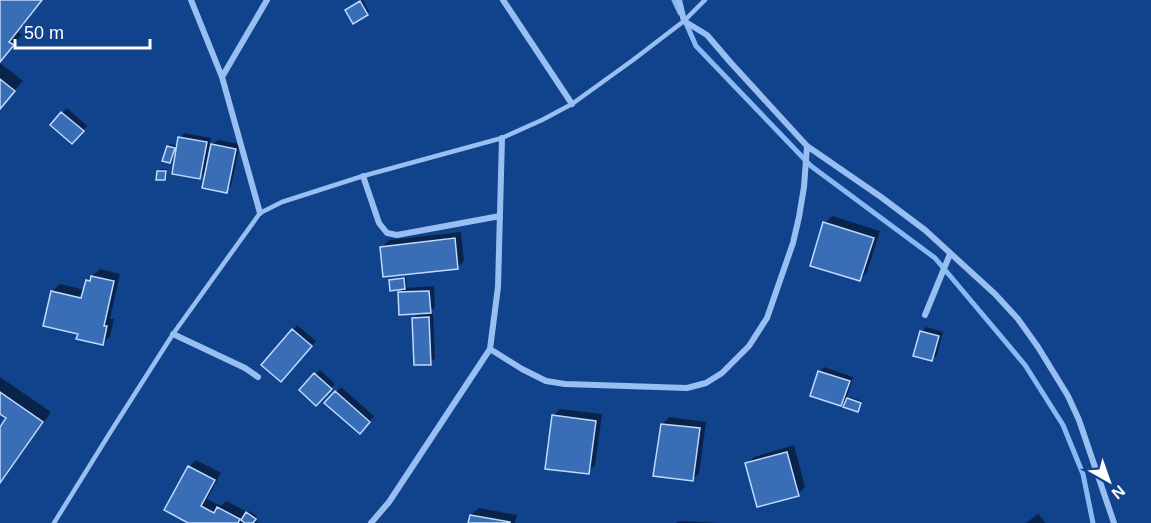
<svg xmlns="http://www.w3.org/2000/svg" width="1151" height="523" font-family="Arial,sans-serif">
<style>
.shadow{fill:#0007}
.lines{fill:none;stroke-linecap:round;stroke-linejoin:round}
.stream{stroke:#89b9f5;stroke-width:5}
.building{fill:#396db6;stroke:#bfd9fd;stroke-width:1.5}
.service{stroke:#98bef2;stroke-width:4.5}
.minor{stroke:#98bef2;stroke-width:6}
</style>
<rect width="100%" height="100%" fill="#11438c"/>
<path class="shadow" d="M 0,0 L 42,0 L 18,32 L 22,35 L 0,61 Z
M 363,0 L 369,12 L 367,14 L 348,8 Z
M 0,63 L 23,81 L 0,107 Z
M 67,108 L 87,126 L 77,137 L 52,124 Z
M 184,133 L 211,138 L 206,164 L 209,165 L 213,144 L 218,140 L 240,144 L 231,186 L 226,191 L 208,169 L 200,177 L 180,138 Z
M 170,144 L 176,146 L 172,160 L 170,162 L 168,146 Z
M 160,169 L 167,169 L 167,177 L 165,179 L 158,171 Z
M 832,216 L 880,231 L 867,272 L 860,280 L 825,223 Z
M 461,232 L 464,261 L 457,268 L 382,247 L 389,240 Z
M 100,269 L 120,274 L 110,319 L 114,319 L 110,336 L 103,343 L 79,333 L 52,292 L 60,284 L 85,290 L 87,280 Z
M 406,277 L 407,288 L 434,286 L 435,307 L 428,314 L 433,313 L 435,358 L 430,363 L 414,319 L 420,312 L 399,293 L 404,288 L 390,281 L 392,279 Z
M 297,325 L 316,341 L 286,376 L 293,330 Z
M 926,327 L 943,332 L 937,355 L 932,360 L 921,332 Z
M 824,367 L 853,377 L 846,400 L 841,404 L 819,372 Z
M 320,370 L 335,384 L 316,404 L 301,390 Z
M 0,377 L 51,412 L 6,476 L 0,482 L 0,429 L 8,418 L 0,412 Z
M 341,387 L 374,416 L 360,432 L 326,403 Z
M 850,397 L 862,401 L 858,411 L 848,399 Z
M 560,409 L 602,414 L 595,465 L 588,472 L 553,416 Z
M 669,417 L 706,422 L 699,473 L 692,480 L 662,424 Z
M 794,445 L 805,487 L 798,494 L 747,464 L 754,457 Z
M 196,460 L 221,473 L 207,499 L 221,506 L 226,501 L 248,512 L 249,511 L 257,516 L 254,520 L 259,523 L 191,523 L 189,467 Z
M 479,508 L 517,515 L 515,523 L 470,523 L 471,515 Z
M 1038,514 L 1046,523 L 1026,523 Z
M 679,521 L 720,523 L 676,523 Z"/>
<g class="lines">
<path class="stream" d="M 674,0 L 680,13
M 685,21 L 696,46 L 811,166 L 935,258 L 1025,365 L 1063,425 L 1083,474 L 1093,523"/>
</g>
<path class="building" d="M 0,0 L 42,0 L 9,42 L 14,45 L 0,62 Z
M 360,1 L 368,15 L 353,24 L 345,10 Z
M 0,79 L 15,91 L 0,109 Z
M 61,112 L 84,131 L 72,144 L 50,125 Z
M 178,137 L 207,142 L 200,179 L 172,174 Z
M 211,144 L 236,149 L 227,193 L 202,188 Z
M 167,146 L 175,148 L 170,163 L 162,161 Z
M 157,171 L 166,171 L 165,180 L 156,180 Z
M 823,222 L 874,238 L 860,281 L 810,266 Z
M 455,238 L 458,269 L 383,277 L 380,247 Z
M 91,276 L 114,281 L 104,326 L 107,326 L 103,345 L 76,339 L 78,334 L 43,326 L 51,291 L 81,298 L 86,280 L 90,281 Z
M 404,278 L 405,289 L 390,291 L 389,280 Z
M 429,291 L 431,313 L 399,315 L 398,292 Z
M 429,317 L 431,365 L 414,365 L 412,318 Z
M 292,329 L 312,346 L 281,382 L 261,365 Z
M 920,331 L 939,336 L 932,361 L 913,356 Z
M 818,371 L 850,381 L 841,406 L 810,396 Z
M 314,373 L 332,389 L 316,406 L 299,390 Z
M 335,391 L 370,422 L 360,434 L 324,403 Z
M 0,392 L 43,422 L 0,483 L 0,427 L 6,418 L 0,414 Z
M 847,398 L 861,403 L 858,412 L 843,407 Z
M 552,415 L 596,421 L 589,474 L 545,469 Z
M 661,424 L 700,428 L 693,481 L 653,476 Z
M 787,452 L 799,496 L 757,507 L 745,463 Z
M 188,466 L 215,480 L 201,506 L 214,513 L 217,507 L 240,519 L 238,523 L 188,523 L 164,510 Z
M 246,512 L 256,519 L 253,523 L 245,523 L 241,520 Z
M 470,515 L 510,522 L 510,523 L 468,523 Z"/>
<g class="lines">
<path class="service" d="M 54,523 L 113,428 L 173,334 L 260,213 L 282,202 L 363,176 L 502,138 L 542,120 L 572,104 L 633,60 L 684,21 L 705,0"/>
<path class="minor" d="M 191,0 L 222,77 L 260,213
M 503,0 L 572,104
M 679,0 L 684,21 L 707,35 L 731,63 L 807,146 L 881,197 L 925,230 L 995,294 L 1018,319 L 1038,347 L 1068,396 L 1079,420 L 1114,523
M 222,77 L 267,0
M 502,138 L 498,287 L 490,349 L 522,369 L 546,381 L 565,384 L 687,388 L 706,383 L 722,373 L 749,346 L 767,318 L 793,243 L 799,217 L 804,187 L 807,146
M 363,176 L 379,223 L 387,233 L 397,235 L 500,216
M 925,315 L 950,254
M 173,334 L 245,368 L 258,377
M 371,523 L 389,502 L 490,349"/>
</g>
<g transform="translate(1109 481) rotate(140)" stroke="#11438c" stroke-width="4.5" paint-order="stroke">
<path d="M0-4.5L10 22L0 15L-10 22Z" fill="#ffffff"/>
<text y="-9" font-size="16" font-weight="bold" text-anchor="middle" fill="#ffffff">N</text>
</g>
<path d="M15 39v9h135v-9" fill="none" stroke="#ffffff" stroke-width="3"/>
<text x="24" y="39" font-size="18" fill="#ffffff" stroke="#11438c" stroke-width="4.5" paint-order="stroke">50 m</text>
</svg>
